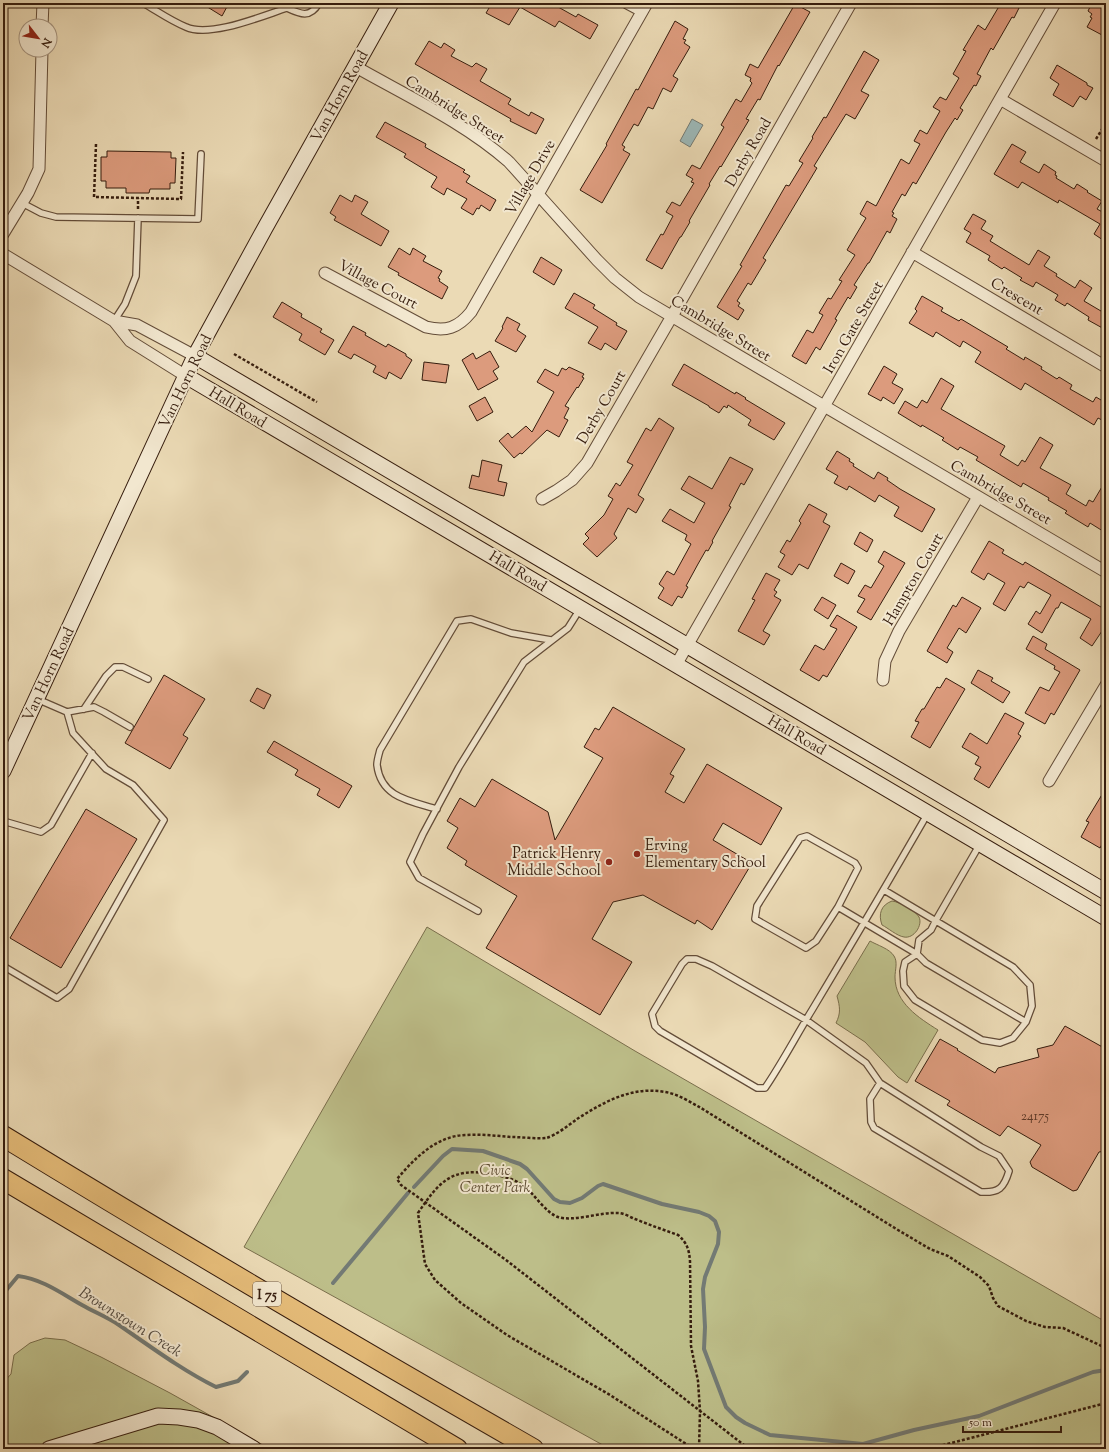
<svg xmlns="http://www.w3.org/2000/svg" width="1109" height="1452" font-family="'Sorts Mill Goudy',serif">
<style>
.green{fill:#bdbe89;stroke:#7a6e4c}
.water{fill:#9cb8b8;stroke:#737a74}
.lines{fill:none;stroke-linecap:round;stroke-linejoin:round}
.stream{stroke:#737a74;stroke-width:4}
.building{fill:#dc9b7d;stroke:#361d0e}
.lane-casing{stroke:#634c38;stroke-width:8}
.street-casing{stroke:#634c38;stroke-width:13}
.secondary-casing{stroke:#361d0e;stroke-width:17}
.highway-casing{stroke:#361d0e;stroke-width:22}
.path{stroke:#361d0e;stroke-width:2.5;stroke-dasharray:3 2;stroke-linecap:butt}
.lane{stroke:#f2e7cf;stroke-width:5.5}
.street{stroke:#f2e7cf;stroke-width:11}
.secondary{stroke:#f2e7cf;stroke-width:15}
.highway{stroke:#e6bd7a;stroke-width:20}
.poi-dot{fill:#8f2418;stroke:#f2e7cf;stroke-width:1.5}
.labels{text-anchor:middle;stroke-width:4;stroke-linejoin:round;paint-order:stroke}
.number-label{font-size:13px;fill:#603c2a}
.shield{fill:#f2e7cf;stroke:#6e5a48;stroke-width:1}
.shield-label{font-size:14px;font-weight:bold;fill:#361d0e}
.street-label{font-size:15px;fill:#361d0e;stroke:#f2e7cf}
.poi-label{font-size:15px;fill:#361d0e;stroke:#f2e7cf;text-anchor:start}
.park-label{font-size:15px;font-style:italic;fill:#5e4d33;stroke:#f2e7cf}
.water-label{font-size:16px;font-style:italic;fill:#554c41;stroke:#f2e7cf}
</style>
<rect width="100%" height="100%" fill="#ebdab5"/>
<filter id="stains"><feTurbulence type="fractalNoise" baseFrequency=".005" numOctaves="4"/><feColorMatrix values="0 0 0 0 .2 0 0 0 0 .09 0 0 0 0 .02 0 0 0 .5 -.17"/></filter>
<radialGradient id="worn" r=".72"><stop offset=".6" stop-color="#630" stop-opacity="0"/><stop offset="1" stop-color="#630" stop-opacity=".3"/></radialGradient>
<path class="green" d="M 892,901 C 900,902 915,910 919,917 C 923,925 914,939 904,937 C 897,936 888,928 882,925 C 878,914 881,905 892,901 Z
M 427,927 L 635,1051 L 1106,1322 L 1106,1449 L 610,1449 L 244,1247 Z
M 870,941 C 877,945 890,949 894,956 C 898,962 895,970 895,977 C 895,1003 919,1018 938,1030 L 907,1083 L 898,1077 L 865,1042 L 836,1023 C 841,1013 840,1007 837,996 Z
M 45,1338 L 65,1340 L 101,1357 L 170,1393 L 270,1449 L 3,1449 L 3,1383 L 11,1374 L 14,1355 L 30,1343 Z"/>
<path class="water" d="M 692,119 L 703,125 L 690,147 L 680,141 Z"/>
<g class="lines">
<path class="stream" d="M 414,1187 L 443,1156 L 452,1149 L 483,1151 L 520,1164 L 527,1169 L 554,1199 L 560,1202 L 570,1203 L 582,1198 L 598,1186 L 603,1184 L 662,1204 L 699,1212 L 709,1216 L 715,1221 L 719,1232 L 718,1244 L 705,1277 L 703,1289 L 705,1327 L 704,1349 L 726,1407 L 736,1417 L 745,1423 L 770,1435 L 863,1444 L 914,1430 L 979,1416 L 1093,1372 L 1106,1370
M 333,1283 L 408,1193
M 3,1294 L 18,1276 C 42,1279 61,1293 82,1305 C 94,1312 107,1317 119,1325 C 151,1347 182,1370 216,1387 L 238,1381 L 247,1372"/>
</g>
<path class="building" d="M 201,3 L 229,3 L 222,16 Z
M 492,3 L 551,3 L 576,17 L 578,14 L 598,25 L 590,39 L 559,21 L 555,27 L 520,7 L 509,25 L 486,13 Z
M 1001,3 L 1011,3 L 1019,8 L 1014,18 L 1012,17 L 993,50 L 991,48 L 977,74 L 981,76 L 976,86 L 974,85 L 960,108 L 963,110 L 957,120 L 955,118 L 946,132 L 916,184 L 913,182 L 905,196 L 902,194 L 892,212 L 894,213 L 892,216 L 897,219 L 890,233 L 887,231 L 869,263 L 868,263 L 854,285 L 857,287 L 850,299 L 848,297 L 835,319 L 837,320 L 820,350 L 816,347 L 806,364 L 792,356 L 807,330 L 813,333 L 823,315 L 819,313 L 828,298 L 831,299 L 842,281 L 839,280 L 855,255 L 847,250 L 866,218 L 860,214 L 867,201 L 876,206 L 901,159 L 909,164 L 920,144 L 914,141 L 920,130 L 927,134 L 940,111 L 933,107 L 940,97 L 946,100 L 959,78 L 953,74 L 966,51 L 963,50 L 978,25 L 985,30 Z
M 1092,3 L 1106,3 L 1106,29 L 1102,35 L 1087,27 L 1092,18 L 1090,17 L 1092,14 L 1088,11 Z
M 795,4 L 810,12 L 779,66 L 778,65 L 760,100 L 758,99 L 746,119 L 749,120 L 721,167 L 720,166 L 709,184 L 710,185 L 689,221 L 690,222 L 681,237 L 680,237 L 662,269 L 646,260 L 661,234 L 663,235 L 673,216 L 666,212 L 672,202 L 680,206 L 694,183 L 691,182 L 693,179 L 686,175 L 692,165 L 700,169 L 724,127 L 721,125 L 736,99 L 741,102 L 752,83 L 750,81 L 751,78 L 745,75 L 750,64 L 758,68 Z
M 675,21 L 688,29 L 683,39 L 686,40 L 684,43 L 690,47 L 673,76 L 678,79 L 671,92 L 663,88 L 653,109 L 648,107 L 638,126 L 634,124 L 622,145 L 625,147 L 623,150 L 630,154 L 602,203 L 580,190 L 607,145 L 606,144 L 636,89 L 638,90 Z
M 429,41 L 441,48 L 444,43 L 455,50 L 451,56 L 472,67 L 476,63 L 487,69 L 480,81 L 511,99 L 508,104 L 529,116 L 531,112 L 544,119 L 536,134 L 510,121 L 511,119 L 415,64 Z
M 864,51 L 879,60 L 861,91 L 869,95 L 855,119 L 846,114 L 814,166 L 817,168 L 763,258 L 766,260 L 751,285 L 748,283 L 737,301 L 740,303 L 738,306 L 744,310 L 738,320 L 717,307 L 742,266 L 740,265 L 786,185 L 789,186 L 803,163 L 799,161 L 813,138 L 812,137 L 824,117 L 826,118 Z
M 1057,65 L 1087,83 L 1087,85 L 1093,88 L 1086,100 L 1080,96 L 1073,107 L 1053,95 L 1059,84 L 1050,78 Z
M 385,122 L 426,144 L 425,147 L 465,170 L 463,172 L 470,176 L 466,182 L 496,200 L 490,211 L 481,205 L 479,209 L 477,208 L 473,215 L 461,208 L 467,199 L 447,188 L 444,195 L 431,187 L 437,177 L 404,157 L 406,154 L 376,137 Z
M 1012,144 L 1026,152 L 1020,162 L 1039,173 L 1044,164 L 1056,172 L 1055,175 L 1057,176 L 1056,178 L 1074,189 L 1077,184 L 1088,191 L 1087,192 L 1102,201 L 1097,209 L 1106,214 L 1106,242 L 1094,234 L 1100,224 L 1059,200 L 1058,203 L 1022,182 L 1018,188 L 994,174 Z
M 107,151 L 171,152 L 171,158 L 176,158 L 175,183 L 170,183 L 170,189 L 150,189 L 149,193 L 126,193 L 126,188 L 106,188 L 106,181 L 101,181 L 101,157 L 107,157 Z
M 340,195 L 352,202 L 355,195 L 368,202 L 361,214 L 389,231 L 381,246 L 334,220 L 336,217 L 330,213 Z
M 973,214 L 986,221 L 981,229 L 993,236 L 990,241 L 1029,265 L 1038,250 L 1050,257 L 1044,266 L 1057,274 L 1056,276 L 1075,288 L 1080,280 L 1092,288 L 1084,301 L 1106,314 L 1106,330 L 1088,320 L 1089,317 L 1067,303 L 1065,306 L 1055,300 L 1058,295 L 1036,282 L 1033,287 L 1020,280 L 1022,278 L 1004,267 L 1002,269 L 988,260 L 990,256 L 966,242 L 971,233 L 964,229 Z
M 399,248 L 410,255 L 413,248 L 426,256 L 423,261 L 442,271 L 438,278 L 440,279 L 439,281 L 448,287 L 442,299 L 398,275 L 399,273 L 388,267 Z
M 541,257 L 562,270 L 554,285 L 533,272 Z
M 574,293 L 595,305 L 593,308 L 617,323 L 616,325 L 627,331 L 616,350 L 605,343 L 601,350 L 588,343 L 598,327 L 565,308 Z
M 922,296 L 943,308 L 941,311 L 959,321 L 961,319 L 1008,347 L 1006,349 L 1024,360 L 1025,357 L 1042,367 L 1041,369 L 1057,379 L 1059,377 L 1072,385 L 1070,389 L 1093,402 L 1096,397 L 1106,403 L 1106,422 L 1098,418 L 1094,425 L 1025,383 L 1021,390 L 975,362 L 981,352 L 963,341 L 960,347 L 936,332 L 933,337 L 909,323 L 917,311 L 915,309 Z
M 282,302 L 302,314 L 301,317 L 322,329 L 320,332 L 334,340 L 325,355 L 299,340 L 302,334 L 273,317 Z
M 507,317 L 520,324 L 517,330 L 526,336 L 516,352 L 495,341 L 503,328 L 502,327 Z
M 353,326 L 366,333 L 365,335 L 386,347 L 388,344 L 406,354 L 406,356 L 412,360 L 401,379 L 389,372 L 386,379 L 373,372 L 376,366 L 354,354 L 351,359 L 338,352 Z
M 490,351 L 499,367 L 493,371 L 498,379 L 478,390 L 462,360 L 473,353 L 476,359 Z
M 424,362 L 449,365 L 446,383 L 422,380 Z
M 684,364 L 735,394 L 736,392 L 746,398 L 745,399 L 785,423 L 774,440 L 748,425 L 751,420 L 728,405 L 727,408 L 724,406 L 719,413 L 709,407 L 709,406 L 672,385 Z
M 884,366 L 897,374 L 892,383 L 903,389 L 894,404 L 883,397 L 881,401 L 868,394 Z
M 569,367 L 584,374 L 582,377 L 584,378 L 578,388 L 577,387 L 565,406 L 569,408 L 564,418 L 568,420 L 559,437 L 547,430 L 522,454 L 520,453 L 514,458 L 499,441 L 508,433 L 512,438 L 526,426 L 532,432 L 554,392 L 537,382 L 545,369 L 558,376 L 562,368 L 566,370 Z
M 941,378 L 954,386 L 941,409 L 1005,446 L 1000,455 L 1018,466 L 1022,460 L 1025,462 L 1040,437 L 1053,445 L 1040,468 L 1071,485 L 1066,494 L 1086,506 L 1089,500 L 1093,502 L 1106,480 L 1106,533 L 1090,523 L 1088,527 L 1065,513 L 1067,511 L 1048,500 L 1049,498 L 1023,483 L 1021,487 L 976,460 L 978,457 L 960,447 L 958,450 L 942,440 L 944,438 L 922,425 L 921,427 L 898,413 L 905,401 L 917,408 L 922,400 L 927,403 Z
M 485,397 L 493,412 L 477,421 L 469,406 Z
M 659,418 L 674,428 L 638,495 L 644,499 L 636,513 L 628,508 L 614,534 L 617,538 L 597,557 L 583,544 L 589,538 L 585,534 L 604,515 L 613,499 L 608,496 L 616,483 L 620,486 L 633,465 L 627,462 L 646,428 L 651,431 Z
M 837,451 L 850,459 L 849,461 L 854,464 L 853,466 L 874,479 L 878,472 L 888,478 L 887,480 L 900,489 L 935,509 L 922,532 L 894,516 L 899,507 L 879,495 L 875,502 L 849,486 L 847,490 L 834,483 L 838,476 L 826,469 Z
M 730,457 L 753,469 L 744,485 L 741,483 L 729,506 L 731,507 L 712,541 L 713,542 L 708,551 L 706,550 L 698,564 L 686,586 L 688,587 L 682,598 L 678,596 L 672,606 L 658,598 L 664,588 L 659,584 L 667,571 L 674,575 L 691,544 L 685,540 L 687,535 L 662,521 L 670,509 L 694,523 L 705,503 L 681,489 L 689,476 L 712,489 Z
M 482,460 L 502,465 L 498,481 L 507,483 L 504,496 L 469,488 L 472,475 L 479,477 Z
M 809,504 L 827,514 L 823,522 L 830,526 L 808,569 L 799,564 L 792,575 L 778,567 L 785,555 L 780,552 L 787,540 L 790,542 L 801,523 L 799,521 Z
M 860,532 L 873,540 L 867,552 L 854,544 Z
M 989,541 L 1004,550 L 1002,553 L 1023,565 L 1025,562 L 1106,610 L 1106,625 L 1092,646 L 1080,638 L 1091,619 L 1061,602 L 1058,608 L 1056,608 L 1042,633 L 1028,624 L 1036,611 L 1040,614 L 1051,595 L 1028,582 L 1024,588 L 1020,586 L 1005,611 L 993,604 L 1005,583 L 988,573 L 984,580 L 971,572 Z
M 884,551 L 905,563 L 871,620 L 857,612 L 865,599 L 858,596 L 865,585 L 871,588 L 884,566 L 878,562 Z
M 841,563 L 855,571 L 848,584 L 834,576 Z
M 766,573 L 780,580 L 774,590 L 777,592 L 774,596 L 781,600 L 763,631 L 770,635 L 764,645 L 738,631 L 755,600 L 752,599 Z
M 822,597 L 836,605 L 828,619 L 814,610 Z
M 962,597 L 981,608 L 966,633 L 959,628 L 947,648 L 953,652 L 947,663 L 927,651 L 953,605 L 956,607 Z
M 837,615 L 857,627 L 827,677 L 823,675 L 819,681 L 800,670 L 815,645 L 824,650 L 837,629 L 830,626 Z
M 1033,636 L 1047,644 L 1045,649 L 1080,670 L 1054,715 L 1051,713 L 1045,724 L 1025,713 L 1040,687 L 1049,691 L 1060,672 L 1054,669 L 1055,666 L 1026,649 Z
M 978,670 L 993,678 L 991,681 L 1010,692 L 1003,703 L 971,683 Z
M 164,675 L 205,699 L 183,735 L 188,738 L 170,769 L 125,743 Z
M 946,678 L 965,689 L 930,748 L 911,737 L 919,722 L 915,721 L 922,709 L 924,709 L 937,687 L 940,688 Z
M 257,688 L 271,695 L 264,709 L 250,701 Z
M 613,707 L 685,749 L 670,774 L 674,776 L 665,792 L 684,803 L 707,764 L 782,808 L 761,845 L 723,823 L 713,840 L 752,863 L 712,930 L 697,920 L 695,924 L 643,895 L 613,902 L 592,939 L 632,962 L 600,1015 L 486,948 L 517,896 L 465,865 L 467,861 L 447,848 L 458,828 L 447,821 L 460,798 L 475,807 L 492,779 L 548,812 L 555,840 L 603,758 L 584,747 L 595,728 L 599,730 Z
M 1005,713 L 1024,723 L 1018,734 L 1021,736 L 989,788 L 974,779 L 981,767 L 975,764 L 979,757 L 962,747 L 970,733 L 987,744 Z
M 274,741 L 352,786 L 339,808 L 317,795 L 320,789 L 295,775 L 298,770 L 267,752 Z
M 1106,788 L 1106,837 L 1100,848 L 1081,837 L 1089,822 L 1086,821 Z
M 86,809 L 137,839 L 61,968 L 10,938 Z
M 1065,1026 L 1106,1049 L 1106,1151 L 1099,1152 L 1077,1190 L 1073,1191 L 1032,1167 L 1030,1162 L 1041,1145 L 1008,1126 L 1000,1136 L 947,1105 L 950,1101 L 915,1081 L 940,1039 L 958,1049 L 957,1050 L 995,1073 L 998,1068 L 1039,1057 L 1037,1049 L 1053,1045 Z"/>
<g class="lines">
<defs>
<path id="lane" d="M 143,3 C 157,11 171,21 186,27 C 210,38 262,16 287,8 C 300,14 310,19 319,3
M 22,203 L 41,213 L 56,217 L 198,219 L 201,154
M 114,321 L 125,304 L 136,276 L 138,218
M 84,709 L 106,676 L 115,667 L 123,667 L 148,679
M 67,712 L 94,707 L 104,712 L 130,727
M 437,809 C 410,801 381,798 377,765 C 377,760 379,754 380,750 L 457,621 L 471,619 L 511,633 L 551,640
M 3,821 L 41,832 L 51,825 L 92,753
M 884,890 L 1013,967 L 1030,985 L 1032,1006 L 1026,1022 L 1013,1038 L 1000,1043 L 982,1040 L 915,1000 L 904,986 L 903,971 L 905,962 L 917,954 L 919,940 L 931,930 L 936,920 L 980,844
M 838,907 L 816,941 L 806,948 L 755,919 L 757,906 L 800,838 L 807,836 L 855,863 L 858,868 L 838,907 L 917,954 L 926,963 L 1026,1022
M 478,911 L 419,878 L 410,862 L 423,834 L 459,767 L 524,662 L 568,628 L 580,609
M 3,966 L 57,998 L 69,989 L 164,820 L 133,785 L 106,769 L 73,733 L 67,712 L 37,699
M 880,1083 L 870,1099 L 871,1122 L 874,1128 L 981,1192 C 999,1193 1004,1188 1009,1171 L 999,1156 L 981,1147 L 880,1083 L 866,1063 L 806,1020 L 712,966 L 696,959 L 687,959 L 682,964 L 652,1014 L 655,1026 L 660,1031 L 757,1088 L 765,1088 C 782,1063 796,1036 812,1010 C 851,945 890,879 928,813"/>
<path id="street" d="M 627,3 L 642,11
M 42,26 L 43,3
M 356,67 C 407,96 465,123 509,162 L 597,260 L 615,278 L 639,297 L 1106,572
M 1000,99 L 1106,161
M 3,234 L 28,193 L 39,169 L 42,50
M 912,252 L 1106,367
M 3,254 L 114,321 L 130,341 L 186,376
M 325,273 L 426,327 C 446,332 458,328 471,312 L 647,3
M 114,321 L 137,325 L 195,356
M 542,499 L 556,491 L 572,480 L 587,463 L 679,304 L 851,3
M 676,665 L 1055,3
M 883,680 L 885,661 L 899,631 L 978,497
M 1049,781 L 1106,685"/>
<path id="secondary" d="M 195,356 L 1106,892
M 186,376 L 1106,918
M 3,771 L 195,356 L 265,228 L 391,3
M 49,1449 L 158,1416 L 179,1417 L 198,1420 L 217,1427 L 254,1449"/>
<path id="highway" d="M 3,1136 C 178,1243 355,1347 533,1449
M 3,1179 L 457,1449"/>
</defs>
<use href="#lane" class="lane-casing"/>
<use href="#street" class="street-casing"/>
<use href="#secondary" class="secondary-casing"/>
<use href="#highway" class="highway-casing"/>
<path class="path" d="M 1096,139 L 1106,123
M 96,144 L 94,197 L 181,199 L 183,152
M 138,209 L 138,198
M 234,354 L 317,402
M 694,1449 L 610,1395 L 507,1335 L 461,1303 L 435,1280 L 425,1264 L 418,1213 C 439,1182 451,1167 491,1174 C 503,1176 515,1179 525,1187 C 535,1195 546,1213 558,1217 C 574,1222 600,1212 618,1213 C 624,1213 630,1217 635,1219 C 650,1225 664,1230 678,1235 C 687,1243 689,1249 690,1261 L 691,1346 L 698,1381 L 700,1411 L 699,1449
M 749,1449 L 506,1260 L 401,1185 L 397,1179 C 415,1158 437,1135 467,1135 C 482,1134 497,1136 512,1137 C 523,1137 535,1139 546,1138 C 555,1136 569,1125 577,1119 C 604,1102 631,1086 665,1092 C 678,1094 690,1102 701,1108 L 898,1230 L 930,1249 L 948,1256 L 980,1277 L 989,1286 L 993,1298 L 998,1306 L 1026,1321 L 1045,1327 L 1063,1328 L 1106,1348
M 928,1449 L 1106,1403"/>
<use href="#lane" class="lane"/>
<use href="#street" class="street"/>
<use href="#secondary" class="secondary"/>
<use href="#highway" class="highway"/>
</g>
<g class="poi-dot">
<circle cx="637" cy="854" r="4"/>
<circle cx="609" cy="862" r="4"/>
</g>
<g class="labels">
<g class="number-label">
<text x="1035" y="1120">24175</text>
</g>
<rect class="shield" x="253" y="1282" width="28" height="24" rx="3"/>
<g class="shield-label">
<text x="267" y="1299">I 75</text>
</g>
<g class="street-label">
<text transform="translate(339 96) rotate(-61)" y="5">Van Horn Road</text>
<text transform="translate(455 109) rotate(32)" y="5">Cambridge Street</text>
<text transform="translate(748 152) rotate(-60)" y="5">Derby Road</text>
<text transform="translate(530 177) rotate(-60)" y="5">Village Drive</text>
<text transform="translate(378 284) rotate(28)" y="5">Village Court</text>
<text transform="translate(1017 296) rotate(31)" y="5">Crescent</text>
<text transform="translate(853 327) rotate(-60)" y="5">Iron Gate Street</text>
<text transform="translate(721 328) rotate(31)" y="5">Cambridge Street</text>
<text transform="translate(185 381) rotate(-64)" y="5">Van Horn Road</text>
<text transform="translate(238 407) rotate(31)" y="5">Hall Road</text>
<text transform="translate(601 407) rotate(-60)" y="5">Derby Court</text>
<text transform="translate(1001 492) rotate(30)" y="5">Cambridge Street</text>
<text transform="translate(518 571) rotate(31)" y="5">Hall Road</text>
<text transform="translate(913 579) rotate(-60)" y="5">Hampton Court</text>
<text transform="translate(48 674) rotate(-65)" y="5">Van Horn Road</text>
<text transform="translate(797 735) rotate(30)" y="5">Hall Road</text>
</g>
<g class="poi-label">
<text x="645" y="850">Erving<tspan x="645" dy="17">Elementary School</tspan></text>
<text x="601" y="858" text-anchor="end">Patrick Henry<tspan x="601" dy="17">Middle School</tspan></text>
</g>
<g class="park-label">
<text x="495" y="1175">Civic<tspan x="495" dy="17">Center Park</tspan></text>
</g>
<g class="water-label">
<text transform="translate(131 1321) rotate(32)" y="6">Brownstown Creek</text>
</g>
</g>
<rect width="1109" height="1452" fill="none" stroke="#ebdab5" stroke-width="16"/>
<rect x="4" y="4" width="1101" height="1444" fill="none" stroke="#361d0e" stroke-width="2"/>
<rect x="8" y="8" width="1093" height="1436" fill="none" stroke="#361d0e"/>
<g transform="translate(38 38) rotate(121)"><circle r="19" fill="#f2e7cf" stroke="#a79682"/>
<path d="M0-3L7 15L0 10L-7 15Z" fill="#8f2418"/>
<text y="-6" font-size="11" font-weight="bold" text-anchor="middle" fill="#361d0e">N</text>
</g>
<path d="M963 1426v6h98v-6" fill="none" stroke="#361d0e" stroke-width="2"/>
<text x="969" y="1426" font-size="12" fill="#361d0e" stroke="#f2e7cf" stroke-width="3" paint-order="stroke">50 m</text>
<rect width="100%" height="100%" filter="url(#stains)"/>
<rect width="100%" height="100%" fill="url(#worn)"/>
</svg>
